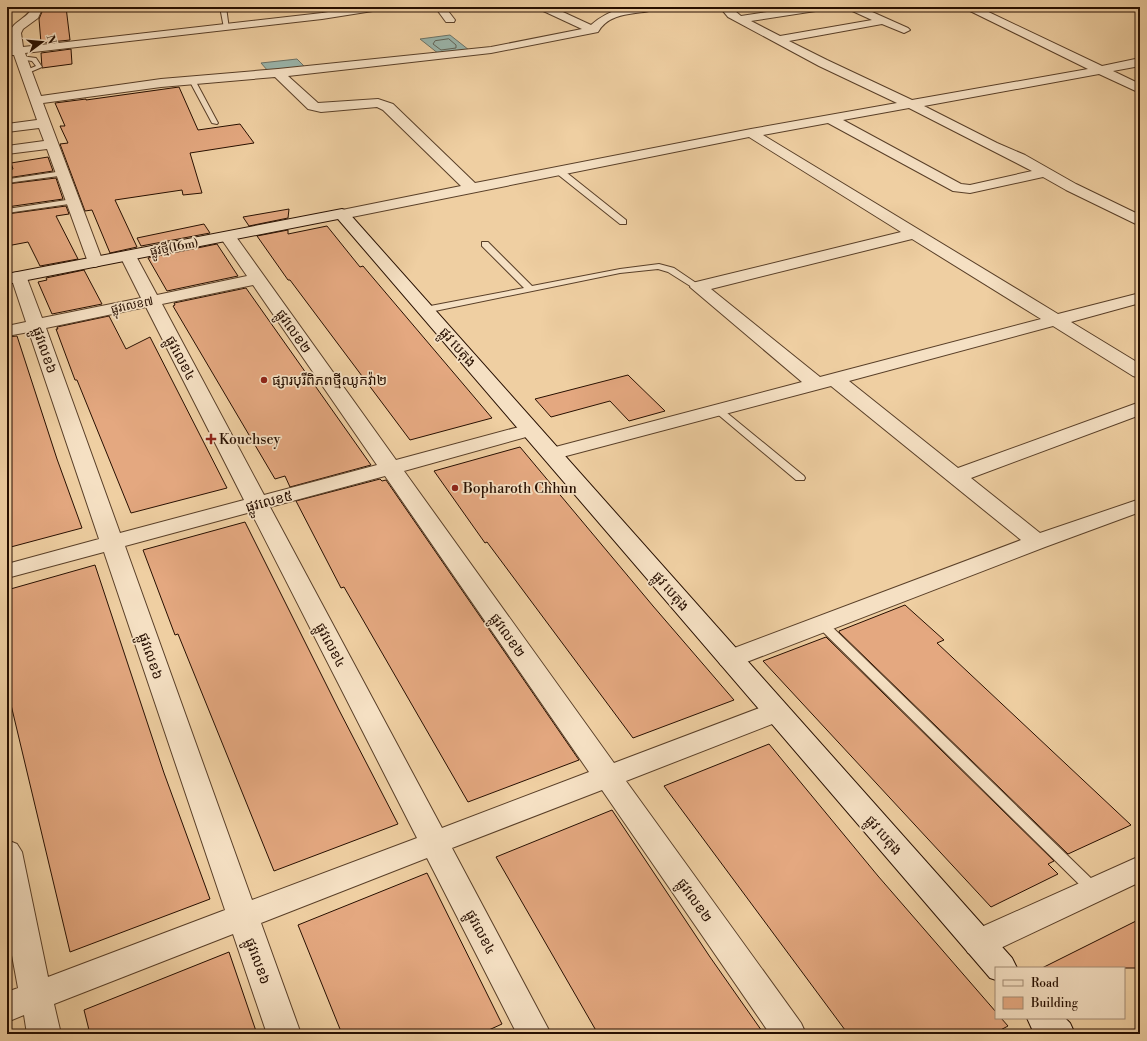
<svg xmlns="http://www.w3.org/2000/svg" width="1147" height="1041" font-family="'Libre Bodoni','Noto Sans Khmer',serif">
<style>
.water{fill:#9ab5ab;stroke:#6c7367}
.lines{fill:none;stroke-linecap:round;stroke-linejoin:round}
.shore{stroke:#606256;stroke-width:1}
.building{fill:#e4a880;stroke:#270f00}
.lane-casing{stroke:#593f28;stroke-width:2}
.street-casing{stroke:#593f28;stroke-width:2}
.secondary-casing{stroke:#270f00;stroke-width:2}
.lane{fill:#f5e0c3;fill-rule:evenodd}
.street{fill:#f5e0c3;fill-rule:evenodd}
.secondary{fill:#f5e0c3;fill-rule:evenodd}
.poi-dot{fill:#8f2418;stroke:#f5e0c3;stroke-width:1.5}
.labels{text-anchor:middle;stroke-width:3.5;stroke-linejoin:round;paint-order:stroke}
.far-street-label{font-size:12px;fill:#270f00;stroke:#f5e0c3}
.street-label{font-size:14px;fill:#270f00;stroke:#f5e0c3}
.poi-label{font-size:14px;fill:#270f00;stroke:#f5e0c3;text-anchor:start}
</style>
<rect width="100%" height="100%" fill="#efcfa2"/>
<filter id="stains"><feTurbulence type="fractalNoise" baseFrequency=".005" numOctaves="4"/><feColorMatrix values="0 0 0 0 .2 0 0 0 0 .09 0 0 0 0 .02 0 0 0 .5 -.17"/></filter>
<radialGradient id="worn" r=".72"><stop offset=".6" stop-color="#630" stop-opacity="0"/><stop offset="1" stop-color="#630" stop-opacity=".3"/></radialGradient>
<path class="water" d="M 450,35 L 469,50 L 439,54 L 420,39 Z
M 297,59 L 305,67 L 268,71 L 261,63 Z"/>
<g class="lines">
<path class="shore" d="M 449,39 L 456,45 L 456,48 L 441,50 L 433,44 L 435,41 Z"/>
</g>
<path class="building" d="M 44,7 L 66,7 L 70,40 L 41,43 L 39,19 Z
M 71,49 L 72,64 L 42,68 L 41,53 Z
M 179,87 L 198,130 L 240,124 L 254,143 L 190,153 L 202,193 L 183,195 L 182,190 L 115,200 L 137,247 L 110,253 L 92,210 L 85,211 L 60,144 L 68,143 L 60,126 L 65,126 L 55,103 L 86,99 L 86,100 Z
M 48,157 L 53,171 L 7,178 L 7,170 L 13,169 L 11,163 Z
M 56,178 L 63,199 L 7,207 L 7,184 Z
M 66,206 L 69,214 L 56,216 L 78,259 L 40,266 L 28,242 L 7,246 L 7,214 Z
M 289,209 L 288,218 L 249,226 L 243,217 Z
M 204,224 L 210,233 L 141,246 L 137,238 Z
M 327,226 L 360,267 L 363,266 L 492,418 L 410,440 L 290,280 L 288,280 L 257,236 L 288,230 L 288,234 Z
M 217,244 L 238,276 L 167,291 L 148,258 Z
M 84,270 L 102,304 L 52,314 L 38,282 L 47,280 L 46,278 Z
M 246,288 L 371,465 L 290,487 L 285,476 L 275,479 L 173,306 L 175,305 L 174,303 Z
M 109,316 L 126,349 L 150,337 L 227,488 L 131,513 L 77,380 L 75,380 L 56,329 L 58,329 L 57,327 Z
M 17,336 L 57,459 L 82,528 L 7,548 L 7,337 Z
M 628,375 L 665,411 L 629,421 L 610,401 L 551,417 L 535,399 Z
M 520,447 L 653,606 L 734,700 L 633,738 L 487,542 L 485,543 L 434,471 Z
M 380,479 L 382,481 L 386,480 L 579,760 L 468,802 L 344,587 L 341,588 L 296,501 Z
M 245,522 L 339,710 L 398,824 L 274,871 L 178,634 L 175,635 L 143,550 Z
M 95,565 L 164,773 L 210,899 L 70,952 L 7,688 L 7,590 Z
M 905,605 L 944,640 L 937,643 L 1131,825 L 1068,854 L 839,632 L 839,631 Z
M 826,637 L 1054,861 L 1048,864 L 1058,874 L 991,907 L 763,661 Z
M 769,744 L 878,876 L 996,1012 L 996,1018 L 1001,1018 L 1008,1026 L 993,1034 L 848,1034 L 664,786 Z
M 612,810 L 710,957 L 764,1034 L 598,1034 L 496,857 Z
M 427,873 L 502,1024 L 480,1034 L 342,1034 L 298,925 Z
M 1140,919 L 1140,968 L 1042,968 Z
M 229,952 L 257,1034 L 90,1034 L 84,1010 Z"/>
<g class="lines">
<defs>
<path id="lane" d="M 220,7 L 226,7 L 229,29 L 224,28 Z
M 21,56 L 36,58 L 42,67 L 28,73 L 24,73 L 24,71 L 36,66 L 32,61 L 19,59 L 19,57 Z
M 190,79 L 195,80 L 218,123 L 217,124 L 212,123 L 189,80 Z
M 556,169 L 562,169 L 626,220 L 626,224 L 620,224 L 556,173 Z
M 63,171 L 66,171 L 66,175 L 7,183 L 7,179 L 9,179 Z
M 73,199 L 76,199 L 76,203 L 7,213 L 7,209 Z
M 482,242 L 488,242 L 532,286 L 620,269 L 659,264 L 674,268 L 702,287 L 701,289 L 695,289 L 668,272 L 658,269 L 620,273 L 425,313 L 422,312 L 421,310 L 422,308 L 425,307 L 524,288 L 482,246 Z
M 718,407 L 721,408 L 804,476 L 805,478 L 804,480 L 796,480 L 715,412 L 713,410 L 715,408 Z
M 822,620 L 826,621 L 1098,885 L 1101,889 L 1098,893 L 1093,895 L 1088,893 L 818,627 L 816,624 L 818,621 Z"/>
<path id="street" d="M 33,7 L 43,7 L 38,18 L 23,29 L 21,33 L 23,47 L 322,13 L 359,7 L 384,7 L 379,10 L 322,19 L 25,53 L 41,96 L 161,79 L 278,69 L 491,47 L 582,29 L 539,9 L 538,7 L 552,7 L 591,25 C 613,6 630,7 656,7 C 648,17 612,7 598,32 L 491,53 L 288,76 L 318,103 L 378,99 L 393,104 L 475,183 L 751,129 L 897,103 L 819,66 L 728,17 L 723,11 L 727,7 L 739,7 L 735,11 L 741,16 L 800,7 L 827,7 L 822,10 L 751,21 L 780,36 L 872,20 L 848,9 L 847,7 L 861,7 L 908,28 L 910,30 L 904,33 L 882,24 L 789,41 L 827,60 L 912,100 L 1088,69 L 966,9 L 965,7 L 978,7 L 1102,66 L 1140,58 L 1140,66 L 1113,71 L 1140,84 L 1140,93 L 1099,74 L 924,106 L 997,143 L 1025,155 L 1076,184 L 1140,215 L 1140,226 L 1066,190 L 1043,177 L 970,193 L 953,191 L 828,123 L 763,135 L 1058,314 L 1140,293 L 1140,303 L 1071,322 L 1140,364 L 1140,378 L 1133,376 L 1053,326 L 849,381 L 958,468 L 1140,402 L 1140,415 L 971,478 L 1040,533 L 1140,499 L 1140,512 L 1045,547 L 739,665 L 730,668 L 721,665 L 717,659 L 721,653 L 1021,540 L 831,386 L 551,460 L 544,458 L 541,454 L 544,450 L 802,382 L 690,287 L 692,283 L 901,232 L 749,137 L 342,219 L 337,217 L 334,214 L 337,211 L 461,186 L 383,110 L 377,107 L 321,112 L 308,109 L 275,77 L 161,87 L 43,103 L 103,262 L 101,265 L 95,267 L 89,265 L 47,149 L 7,154 L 7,146 L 44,141 L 39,128 L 7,132 L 7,124 L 37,120 L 14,55 L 7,55 L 7,49 L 12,48 C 11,43 9,37 10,32 C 13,21 27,19 33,7 ZM 909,108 L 1032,171 L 970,185 L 961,184 L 843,120 ZM 912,239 L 1041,319 L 820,377 L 711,289 Z
M 435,7 L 445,7 L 455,20 L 454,22 L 446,22 Z
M 228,232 L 234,234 L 396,460 L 530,424 L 537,426 L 540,430 L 537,434 L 404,471 L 614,763 L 767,705 L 776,703 L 785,705 L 789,712 L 785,719 L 626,781 L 801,1023 L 806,1034 L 770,1034 L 602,790 L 452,848 L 551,1034 L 517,1034 L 427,858 L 261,923 L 301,1034 L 267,1034 L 233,934 L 54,1004 L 61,1034 L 27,1034 L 24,1015 L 7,1022 L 7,992 L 18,988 L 7,928 L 7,840 L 17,844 L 22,852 L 48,977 L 225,910 L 104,552 L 7,578 L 7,564 L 99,539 L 29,332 L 7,336 L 7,326 L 26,322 L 11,277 L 13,273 L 19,272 L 25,273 L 42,318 L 141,298 L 120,256 L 122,253 L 128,251 L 134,253 L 136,256 L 157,295 L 247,276 L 220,237 L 222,234 ZM 253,285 L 377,465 L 264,495 L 162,304 ZM 146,307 L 244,500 L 120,533 L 46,328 ZM 385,476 L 589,772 L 442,828 L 270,507 ZM 251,512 L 417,838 L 252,900 L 125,546 Z
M 1140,856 L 1140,882 L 990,953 L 979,956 L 968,953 L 963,943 L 968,933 Z"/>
<path id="secondary" d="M 342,209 L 347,211 L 1012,958 L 1017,968 L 996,968 L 996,980 L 990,978 L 338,219 L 7,284 L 7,274 Z
M 1027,1018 L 1065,1018 L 1070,1023 L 1075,1034 L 1037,1034 L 1032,1029 Z"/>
</defs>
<use href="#lane" class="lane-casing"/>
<use href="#street" class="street-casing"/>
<use href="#secondary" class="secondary-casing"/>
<use href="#lane" class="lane"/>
<use href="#street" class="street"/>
<use href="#secondary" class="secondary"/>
</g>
<g class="poi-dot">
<circle cx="264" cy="380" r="4"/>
<path d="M209 433h4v4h4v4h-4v4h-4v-4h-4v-4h4z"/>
<circle cx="455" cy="488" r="4"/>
</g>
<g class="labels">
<g class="far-street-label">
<text transform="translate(174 247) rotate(-11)" y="4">ផ្លូវថ្មី(16m)</text>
<text transform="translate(132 305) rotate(-12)" y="4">ផ្លុវលេខ៧</text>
</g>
<g class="street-label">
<text transform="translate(294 331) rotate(55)" y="5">ផ្លូវលេខ២</text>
<text transform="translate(458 347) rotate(49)" y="5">ផ្លូវ បេតុង</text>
<text transform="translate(45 350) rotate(71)" y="5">ផ្លូវលេខ៦</text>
<text transform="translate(181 358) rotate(62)" y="5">ផ្លូវលេខ៤</text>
<text transform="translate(269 501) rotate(-15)" y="5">ផ្លូវលេខ៥</text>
<text transform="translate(671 591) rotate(49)" y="5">ផ្លូវ បេតុង</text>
<text transform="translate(508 635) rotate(55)" y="5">ផ្លូវលេខ២</text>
<text transform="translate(331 645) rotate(62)" y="5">ផ្លូវលេខ៤</text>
<text transform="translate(151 656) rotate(71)" y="5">ផ្លូវលេខ៦</text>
<text transform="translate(884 835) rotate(49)" y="5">ផ្លូវ បេតុង</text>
<text transform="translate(695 900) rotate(55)" y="5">ផ្លូវលេខ២</text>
<text transform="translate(481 932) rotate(62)" y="5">ផ្លូវលេខ៤</text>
<text transform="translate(258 961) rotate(70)" y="5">ផ្លូវលេខ៦</text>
</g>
<g class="poi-label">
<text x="272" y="385">ផ្សារបុរីពិភពថ្មីឈូកវ៉ា២</text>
<text x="219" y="444">Kouchsey</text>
<text x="463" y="493">Bopharoth Chhun</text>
</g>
</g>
<rect width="1147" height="1041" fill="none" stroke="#efcfa2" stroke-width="24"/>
<rect x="8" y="8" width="1131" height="1025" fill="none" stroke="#270f00" stroke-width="2"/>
<rect x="12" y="12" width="1123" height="1017" fill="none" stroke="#270f00"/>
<rect x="995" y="967" width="130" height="52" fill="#f5e0c3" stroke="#a38c75"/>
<rect x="1003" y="980" width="20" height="6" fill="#f5e0c3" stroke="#a38c75"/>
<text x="1031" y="987" font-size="12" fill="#270f00">Road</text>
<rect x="1003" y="997" width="20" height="12" fill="#e4a880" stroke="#a38c75"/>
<text x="1031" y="1007" font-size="12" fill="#270f00">Building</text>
<g transform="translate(42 42) rotate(74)" stroke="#f5e0c3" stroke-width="3" paint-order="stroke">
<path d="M0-3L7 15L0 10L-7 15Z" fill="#270f00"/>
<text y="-6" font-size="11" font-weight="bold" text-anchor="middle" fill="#270f00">N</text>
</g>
<rect width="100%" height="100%" filter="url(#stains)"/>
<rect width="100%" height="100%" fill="url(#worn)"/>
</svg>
